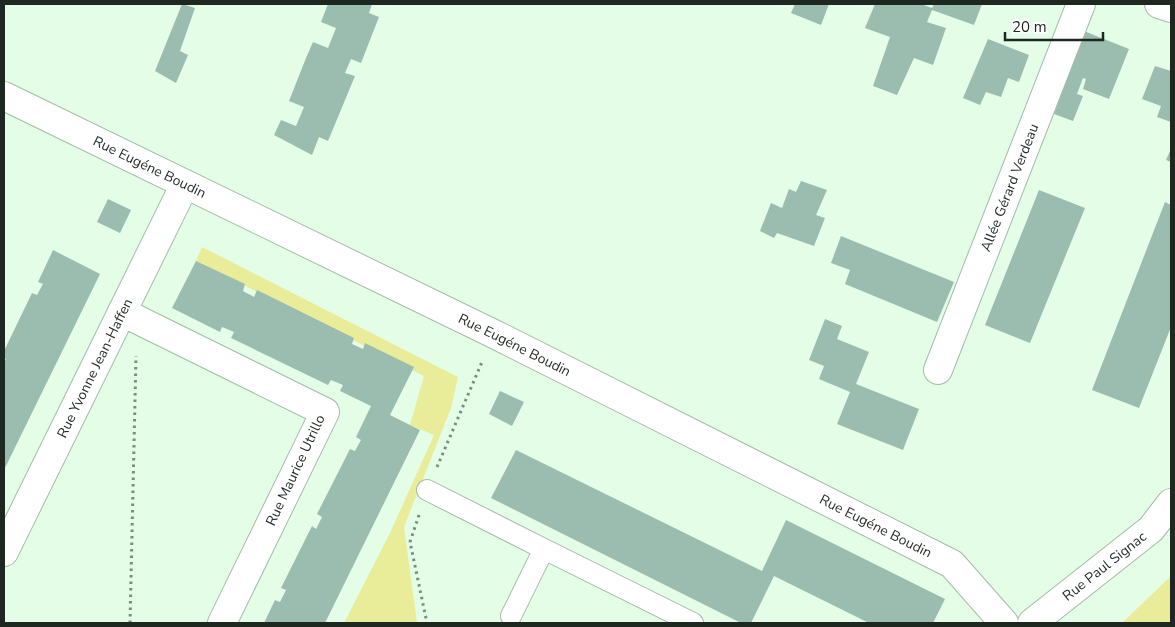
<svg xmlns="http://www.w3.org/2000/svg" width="1175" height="627" font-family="'Nunito Sans',sans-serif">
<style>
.green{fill:#e9ed99}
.building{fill:#9bbdaf}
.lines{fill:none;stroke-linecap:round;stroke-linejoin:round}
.service-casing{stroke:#a3bca6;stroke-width:22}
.minor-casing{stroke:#a3bca6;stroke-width:30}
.tertiary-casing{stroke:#a3bca6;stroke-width:30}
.path{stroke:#7b8c7d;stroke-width:3;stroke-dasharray:2.5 4;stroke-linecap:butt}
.service{stroke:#fff;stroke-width:20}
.minor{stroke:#fff;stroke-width:28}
.tertiary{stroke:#fff;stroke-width:28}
.labels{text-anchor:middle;stroke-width:5;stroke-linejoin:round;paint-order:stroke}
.street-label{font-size:14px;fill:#1e2820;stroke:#fff}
</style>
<rect width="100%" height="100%" fill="#e3fde6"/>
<path class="green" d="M 202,247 L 458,377 L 451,408 L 404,527 L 417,623 L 344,623 L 391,531 L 434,435 L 410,425 L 424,376 L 196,261 Z
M 1171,576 L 1171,623 L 1122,623 Z"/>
<path class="building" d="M 182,4 L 195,8 L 180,51 L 188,55 L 176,83 L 155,71 Z
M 328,4 L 372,4 L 369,13 L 379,17 L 361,63 L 351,59 L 345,73 L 355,76 L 328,141 L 319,137 L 312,155 L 274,135 L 281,120 L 296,126 L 304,107 L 289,101 L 306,58 L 313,42 L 328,48 L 336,28 L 321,22 Z
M 795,4 L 829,4 L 821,25 L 791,13 Z
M 875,4 L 921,4 L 932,8 L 934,4 L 982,4 L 974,25 L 932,10 L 927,22 L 946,28 L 933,65 L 914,58 L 897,95 L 873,86 L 890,37 L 865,28 Z
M 1084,31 L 1129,49 L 1109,99 L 1083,89 L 1086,79 L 1083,78 L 1077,94 L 1083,96 L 1073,121 L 1054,114 Z
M 988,39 L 1029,55 L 1019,82 L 1008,78 L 1001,97 L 986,92 L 980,105 L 963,98 Z
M 1155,66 L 1171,71 L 1171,122 L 1157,117 L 1161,106 L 1142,99 Z
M 1170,151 L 1171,152 L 1171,162 L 1166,160 Z
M 801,181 L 827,190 L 816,215 L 825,218 L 814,246 L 777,233 L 774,238 L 760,231 L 771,203 L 782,208 L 789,189 L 796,192 Z
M 1039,190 L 1085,208 L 1030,343 L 985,325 Z
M 108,199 L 131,210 L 120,233 L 97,222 Z
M 1165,202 L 1171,205 L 1171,327 L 1139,408 L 1092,390 Z
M 841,236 L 954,282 L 937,322 L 845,284 L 850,270 L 831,263 Z
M 53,250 L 100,274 L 4,470 L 4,363 L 6,359 L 4,358 L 4,351 L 32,293 L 37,295 L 43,284 L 38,282 Z
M 196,261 L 245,284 L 243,291 L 254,297 L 257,290 L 354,338 L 352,344 L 363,349 L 365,343 L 414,367 L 390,415 L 420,430 L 325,623 L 264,623 L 275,600 L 280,602 L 286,590 L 281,588 L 312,526 L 316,529 L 322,517 L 317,514 L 350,449 L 355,451 L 361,440 L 356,437 L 371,406 L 340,391 L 343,385 L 331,380 L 328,385 L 231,338 L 234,332 L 222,327 L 220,332 L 172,308 Z
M 825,319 L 842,326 L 837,339 L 869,352 L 856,384 L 919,409 L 903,450 L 837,424 L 850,392 L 819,379 L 824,366 L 809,360 Z
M 500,391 L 524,402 L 512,426 L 489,414 Z
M 516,450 L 762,571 L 786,520 L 945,599 L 933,623 L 869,623 L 774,576 L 751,623 L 741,623 L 491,498 Z"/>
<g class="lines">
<defs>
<path id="service" d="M 427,490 L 544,549
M 511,616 L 544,549 L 693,623"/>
<g id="minor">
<path id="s1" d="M 4,96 L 494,334 L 952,564 L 1004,623"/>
<path d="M 122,312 L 325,412 L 222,623"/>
<path id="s2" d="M 938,370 L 1081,4"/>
<path id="s3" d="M 4,552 L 185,184"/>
<path id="s4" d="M 1032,623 L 1151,529 L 1171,503"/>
</g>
<path id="tertiary" d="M 1159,4 L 1171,8"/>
</defs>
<use href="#service" class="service-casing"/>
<use href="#minor" class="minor-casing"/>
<use href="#tertiary" class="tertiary-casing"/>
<path class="path" d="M 437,467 L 482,362
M 419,515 L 410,542 L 427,623
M 130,623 L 136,356"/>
<use href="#service" class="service"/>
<use href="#minor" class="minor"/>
<use href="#tertiary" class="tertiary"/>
</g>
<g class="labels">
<g class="street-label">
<text dy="5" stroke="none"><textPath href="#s1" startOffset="162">Rue Eugéne Boudin</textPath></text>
<text dy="5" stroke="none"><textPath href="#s2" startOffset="196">Allée Gérard Verdeau</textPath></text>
<text dy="5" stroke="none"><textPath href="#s1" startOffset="568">Rue Eugéne Boudin</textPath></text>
<text dy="5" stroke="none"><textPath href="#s3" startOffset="205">Rue Yvonne Jean-Haffen</textPath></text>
<text transform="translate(295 470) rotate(-65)" y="5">Rue Maurice Utrillo</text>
<text dy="5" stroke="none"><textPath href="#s1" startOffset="972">Rue Eugéne Boudin</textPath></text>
<text dy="5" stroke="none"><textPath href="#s4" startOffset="92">Rue Paul Signac</textPath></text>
</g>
</g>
<rect width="1175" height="627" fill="none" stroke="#1e2820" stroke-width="10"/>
<path d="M1005 32v8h98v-8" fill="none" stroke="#1e2820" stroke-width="2.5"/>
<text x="1012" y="32" font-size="15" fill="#1e2820" stroke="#ffffff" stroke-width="4" paint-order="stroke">20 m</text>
</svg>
